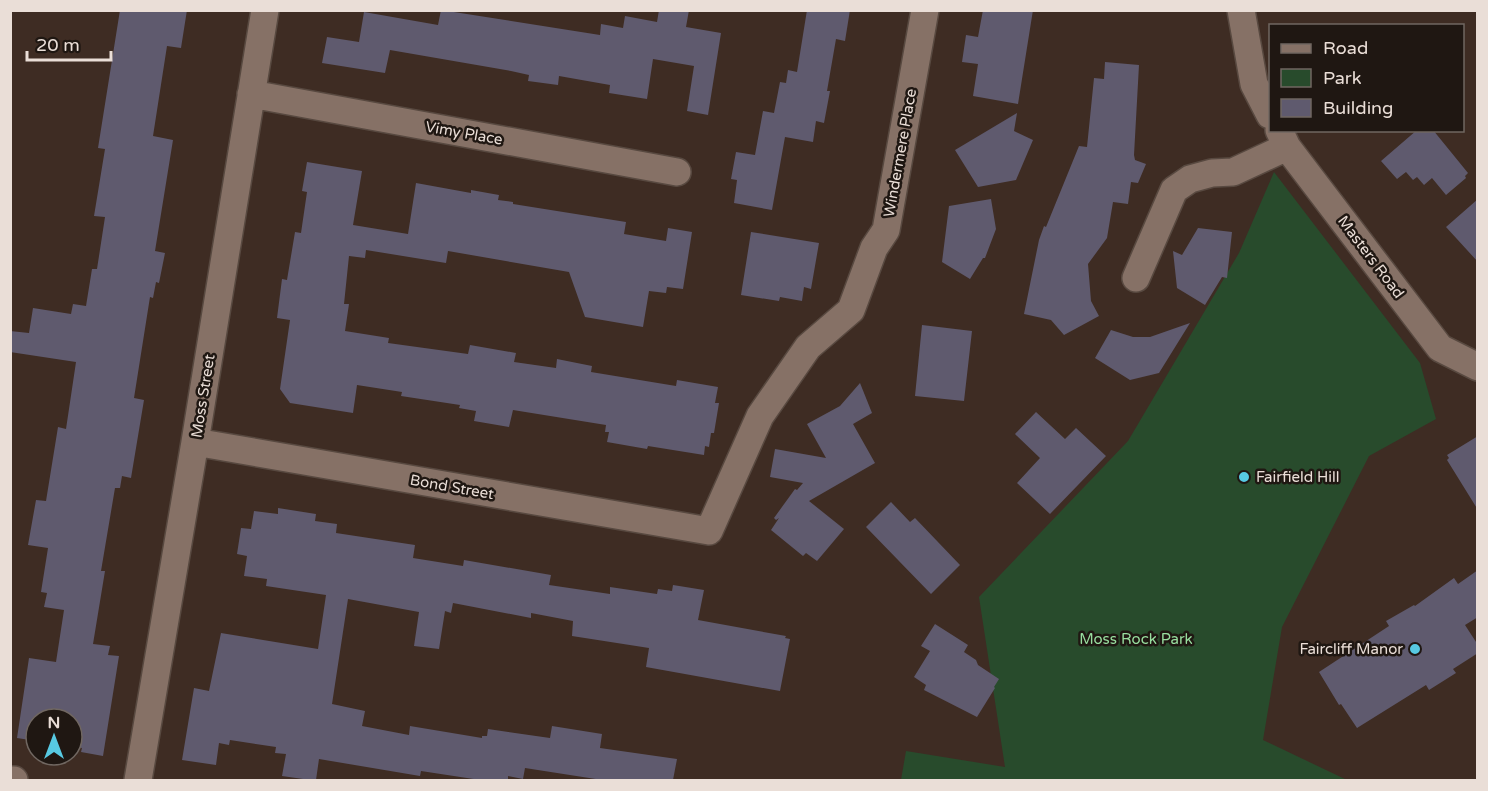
<svg xmlns="http://www.w3.org/2000/svg" width="1488" height="791" font-family="'Varela Round',sans-serif">
<style>
.green{fill:#284b2c}
.building{fill:#5f5a6e}
.lines{fill:none;stroke-linecap:round;stroke-linejoin:round}
.minor-casing{stroke:#584940;stroke-width:30}
.minor{stroke:#867166;stroke-width:27}
.poi-dot{fill:#57c9e2;stroke:#1f1712;stroke-width:2}
.labels{text-anchor:middle;stroke-width:5;stroke-linejoin:round;paint-order:stroke}
.street-label{font-size:15px;fill:#eaded7;stroke:#1f1712}
.poi-label{font-size:15px;fill:#eaded7;stroke:#1f1712;text-anchor:start}
.park-label{font-size:15px;fill:#98de9f;stroke:#1f1712}
</style>
<rect width="100%" height="100%" fill="#3e2c23"/>
<path class="green" d="M 1274,172 L 1420,363 L 1436,419 L 1369,456 L 1282,627 L 1263,740 L 1347,780 L 901,780 L 906,751 L 1005,767 L 979,597 L 1128,441 L 1239,253 Z"/>
<path class="building" d="M 120,10 L 187,10 L 181,48 L 167,46 L 153,136 L 173,140 L 155,251 L 165,253 L 159,283 L 156,282 L 153,298 L 150,297 L 134,398 L 144,400 L 131,478 L 122,476 L 120,488 L 115,488 L 101,571 L 105,571 L 93,644 L 110,646 L 108,655 L 119,656 L 103,756 L 81,752 L 82,748 L 72,746 L 72,719 L 36,719 L 36,741 L 17,738 L 29,658 L 56,662 L 64,610 L 44,607 L 47,593 L 41,592 L 48,548 L 28,545 L 36,500 L 46,501 L 58,427 L 66,429 L 76,362 L 10,352 L 10,331 L 29,333 L 33,308 L 71,314 L 73,304 L 86,306 L 92,269 L 97,269 L 105,217 L 94,216 L 105,149 L 98,148 Z
M 441,10 L 600,35 L 601,24 L 623,28 L 625,16 L 657,22 L 659,10 L 689,10 L 686,27 L 721,33 L 708,115 L 687,111 L 694,66 L 653,59 L 647,99 L 609,93 L 610,85 L 559,76 L 558,85 L 528,81 L 529,75 L 511,71 L 390,50 L 385,73 L 322,63 L 327,37 L 359,42 L 364,12 L 438,25 Z
M 807,10 L 850,10 L 845,41 L 836,39 L 827,91 L 830,91 L 824,123 L 816,121 L 813,142 L 785,137 L 772,210 L 734,203 L 737,180 L 731,179 L 736,152 L 755,155 L 763,111 L 774,113 L 780,82 L 786,83 L 788,70 L 797,72 Z
M 983,10 L 1033,10 L 1018,104 L 973,96 L 978,64 L 962,62 L 966,35 L 978,37 Z
M 1105,62 L 1139,65 L 1134,155 L 1135,160 L 1146,164 L 1138,183 L 1131,182 L 1128,204 L 1113,202 L 1107,238 L 1088,264 L 1091,301 L 1099,316 L 1064,335 L 1051,320 L 1024,314 L 1039,240 L 1044,226 L 1046,227 L 1079,146 L 1087,147 L 1094,78 L 1104,79 Z
M 1017,113 L 1014,131 L 1033,140 L 1016,180 L 978,187 L 955,150 Z
M 1417,130 L 1433,130 L 1468,173 L 1465,176 L 1466,178 L 1446,195 L 1432,178 L 1424,185 L 1417,177 L 1413,180 L 1406,172 L 1397,179 L 1381,161 Z
M 307,162 L 362,171 L 353,225 L 408,234 L 416,183 L 471,193 L 471,190 L 499,195 L 498,200 L 513,202 L 513,204 L 626,222 L 624,234 L 666,241 L 668,228 L 692,232 L 683,289 L 667,287 L 666,293 L 649,291 L 643,327 L 585,317 L 569,272 L 448,251 L 446,263 L 366,250 L 365,258 L 349,256 L 344,304 L 349,304 L 345,331 L 389,338 L 388,343 L 468,354 L 470,345 L 516,353 L 514,362 L 556,368 L 557,359 L 592,366 L 591,372 L 676,386 L 677,380 L 718,387 L 715,403 L 719,403 L 714,433 L 711,433 L 709,447 L 705,446 L 704,455 L 648,446 L 647,449 L 607,442 L 609,432 L 605,432 L 606,425 L 513,410 L 509,427 L 474,421 L 476,411 L 459,408 L 460,405 L 401,396 L 402,392 L 357,385 L 353,413 L 290,403 L 280,389 L 290,320 L 277,318 L 282,279 L 287,280 L 295,232 L 301,233 L 307,192 L 302,191 Z
M 991,199 L 996,229 L 985,258 L 983,258 L 970,279 L 942,262 L 949,206 Z
M 1478,199 L 1478,262 L 1446,227 Z
M 1198,228 L 1232,232 L 1227,278 L 1222,277 L 1205,305 L 1177,288 L 1173,251 L 1182,255 Z
M 751,232 L 819,243 L 811,289 L 804,287 L 802,301 L 780,297 L 779,301 L 741,295 Z
M 1190,323 L 1159,373 L 1130,380 L 1095,358 L 1111,330 L 1133,337 L 1150,337 Z
M 922,325 L 972,331 L 964,401 L 915,396 Z
M 860,383 L 872,413 L 853,424 L 875,463 L 809,501 L 844,529 L 817,561 L 806,553 L 803,556 L 771,530 L 779,518 L 776,520 L 774,518 L 795,489 L 797,490 L 803,483 L 770,477 L 775,449 L 826,458 L 807,424 L 840,406 Z
M 1036,412 L 1065,439 L 1076,428 L 1106,456 L 1050,514 L 1017,483 L 1040,458 L 1015,434 Z
M 1478,436 L 1478,510 L 1447,460 L 1449,458 L 1447,455 Z
M 891,502 L 910,522 L 915,518 L 960,565 L 931,594 L 866,527 Z
M 278,508 L 316,514 L 315,521 L 337,524 L 336,533 L 415,545 L 413,558 L 463,566 L 464,560 L 551,575 L 549,585 L 610,594 L 610,587 L 657,594 L 658,589 L 672,591 L 673,585 L 704,590 L 698,620 L 786,636 L 785,638 L 790,639 L 780,691 L 646,667 L 649,648 L 572,636 L 573,621 L 531,613 L 531,618 L 453,603 L 451,613 L 445,611 L 439,649 L 414,646 L 419,612 L 348,599 L 332,704 L 365,711 L 362,726 L 409,735 L 410,726 L 482,738 L 482,736 L 487,736 L 488,729 L 550,738 L 552,726 L 602,734 L 600,748 L 677,759 L 673,780 L 602,780 L 525,768 L 523,779 L 508,776 L 508,780 L 480,780 L 421,771 L 420,776 L 319,759 L 316,780 L 310,780 L 282,776 L 286,754 L 275,753 L 276,747 L 230,740 L 229,745 L 219,743 L 216,765 L 182,760 L 194,688 L 209,691 L 221,633 L 318,649 L 326,595 L 266,586 L 267,579 L 244,576 L 247,556 L 237,554 L 241,528 L 251,529 L 254,511 L 278,514 Z
M 1478,570 L 1478,617 L 1465,625 L 1478,645 L 1478,653 L 1453,669 L 1456,673 L 1429,690 L 1426,685 L 1357,728 L 1341,704 L 1339,705 L 1319,672 L 1389,626 L 1386,621 L 1414,605 L 1415,606 L 1454,578 L 1458,584 Z
M 935,624 L 968,645 L 964,652 L 976,660 L 978,665 L 999,679 L 994,687 L 995,688 L 977,717 L 924,690 L 926,685 L 914,677 L 930,651 L 921,646 Z"/>
<g class="lines">
<defs>
<path id="minor" d="M 1241,10 L 1254,84 L 1270,115
M 251,94 L 677,172
M 1279,130 L 1287,147 L 1440,348 L 1478,367
M 1136,278 L 1174,190 L 1190,179 L 1212,173 L 1233,172 L 1287,147
M 195,442 L 709,531 L 760,416 L 808,347 L 851,310 L 874,248 L 886,230 L 925,10
M 10,780 L 14,780
M 138,780 L 195,442 L 265,10"/>
</defs>
<use href="#minor" class="minor-casing"/>
<use href="#minor" class="minor"/>
</g>
<g class="poi-dot">
<circle cx="1244" cy="477" r="6"/>
<circle cx="1415" cy="649" r="6"/>
</g>
<g class="labels">
<g class="street-label">
<text transform="translate(464 133) rotate(10)" y="5">Vimy Place</text>
<text transform="translate(900 153) rotate(-80)" y="5">Windermere Place</text>
<text transform="translate(1371 257) rotate(53)" y="5">Masters Road</text>
<text transform="translate(203 396) rotate(-81)" y="5">Moss Street</text>
<text transform="translate(452 487) rotate(10)" y="5">Bond Street</text>
</g>
<g class="poi-label">
<text x="1256" y="482">Fairfield Hill</text>
<text x="1403" y="654" text-anchor="end">Faircliff Manor</text>
</g>
<g class="park-label">
<text x="1136" y="644">Moss Rock Park</text>
</g>
</g>
<rect width="1488" height="791" fill="none" stroke="#eaded7" stroke-width="24"/>
<rect x="1269" y="24" width="195" height="108" fill="#1f1712" stroke="#706761" stroke-width="1.5"/>
<rect x="1281" y="44" width="30" height="9" fill="#867166" stroke="#706761" stroke-width="1.5"/>
<text x="1323" y="54" font-size="18" fill="#eaded7">Road</text>
<rect x="1281" y="69" width="30" height="18" fill="#284b2c" stroke="#706761" stroke-width="1.5"/>
<text x="1323" y="84" font-size="18" fill="#eaded7">Park</text>
<rect x="1281" y="99" width="30" height="18" fill="#5f5a6e" stroke="#706761" stroke-width="1.5"/>
<text x="1323" y="114" font-size="18" fill="#eaded7">Building</text>
<g transform="translate(54 737)"><circle r="28" fill="#1f1712" stroke="#706761" stroke-width="1.5"/>
<path d="M0-4.5L10 22L0 15L-10 22Z" fill="#57c9e2"/>
<text y="-9" font-size="16" font-weight="bold" text-anchor="middle" fill="#eaded7">N</text>
</g>
<path d="M27 51v9h84v-9" fill="none" stroke="#eaded7" stroke-width="3"/>
<text x="36" y="51" font-size="18" fill="#eaded7" stroke="#1f1712" stroke-width="4.5" paint-order="stroke">20 m</text>
</svg>
